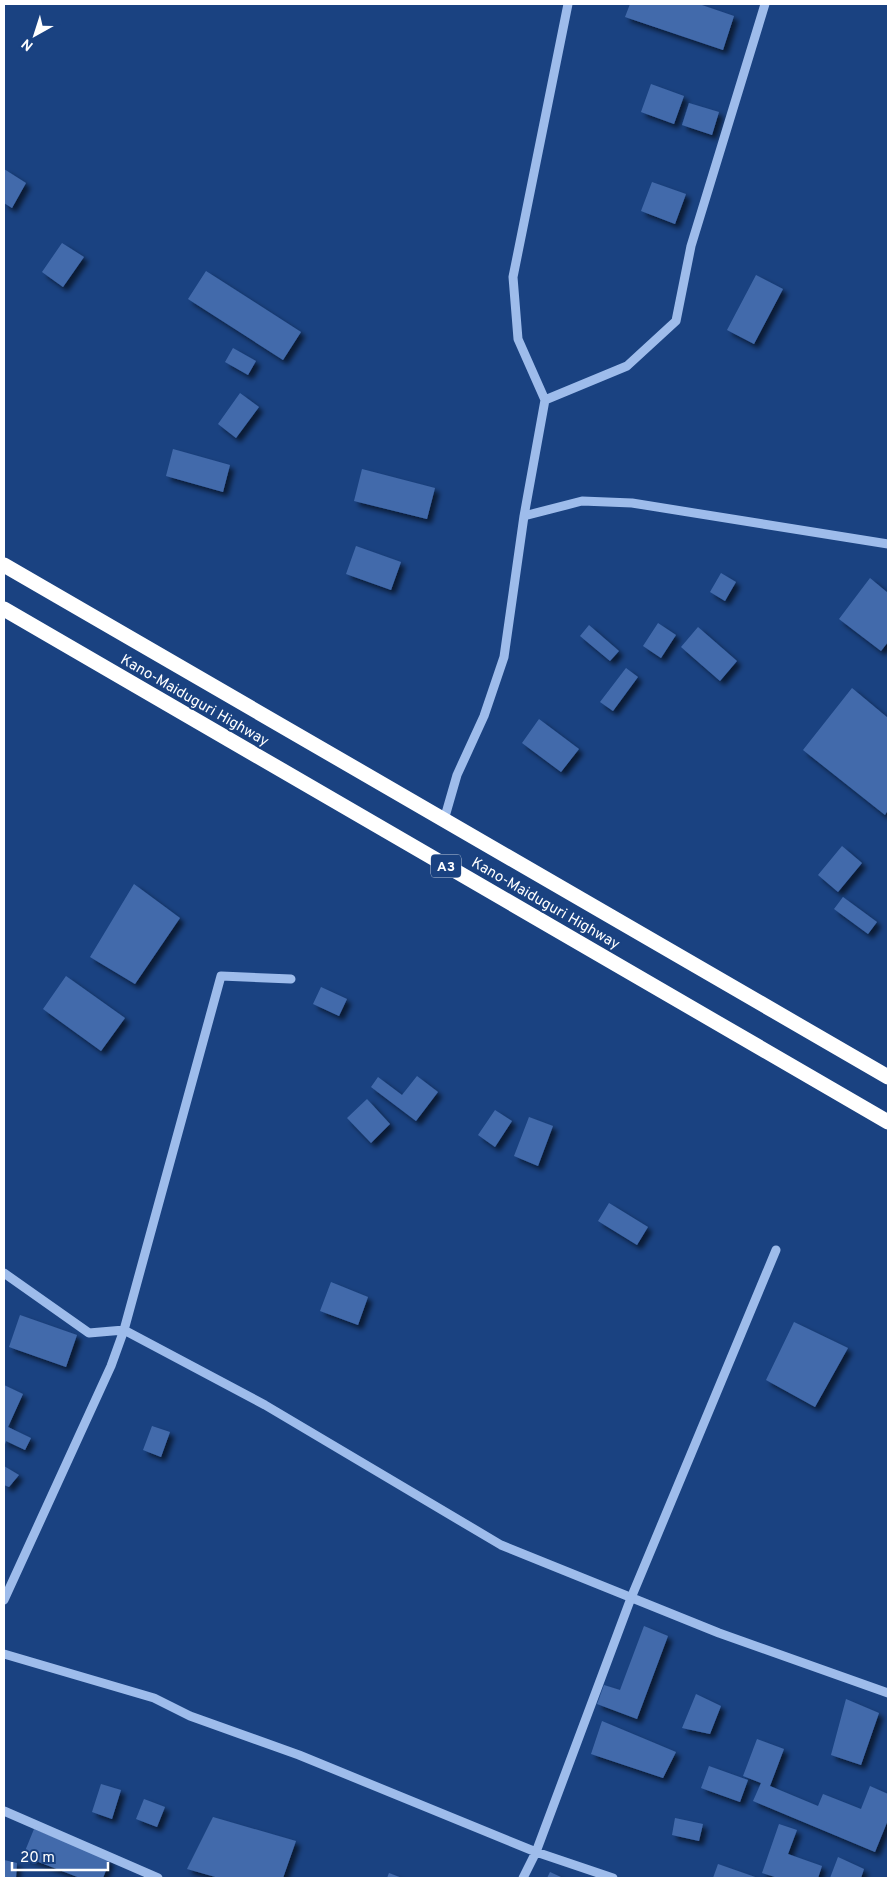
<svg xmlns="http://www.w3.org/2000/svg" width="892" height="1882" font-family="Overpass,sans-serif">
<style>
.building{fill:#436bab;filter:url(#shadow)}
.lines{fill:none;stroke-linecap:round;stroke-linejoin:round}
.minor{stroke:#9ebceb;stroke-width:9}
.highway{stroke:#fff;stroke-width:15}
.labels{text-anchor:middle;stroke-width:4;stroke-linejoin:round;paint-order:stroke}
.shield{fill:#1a4281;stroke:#bac6d9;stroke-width:1}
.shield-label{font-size:14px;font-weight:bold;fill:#fff}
.street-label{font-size:15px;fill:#fff;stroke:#1a4281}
</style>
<defs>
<filter id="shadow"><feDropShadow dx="4.5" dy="4.5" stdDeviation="2.5" flood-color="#0009"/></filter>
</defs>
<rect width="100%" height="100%" fill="#1a4281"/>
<path class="building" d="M 630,4 L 699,4 L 734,16 L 723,50 L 625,17 Z
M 651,84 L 684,96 L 674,124 L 641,112 Z
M 689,103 L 719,112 L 712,135 L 682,125 Z
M 4,169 L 26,183 L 12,208 L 4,203 Z
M 652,182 L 686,194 L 675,224 L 641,211 Z
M 62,243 L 84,257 L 63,287 L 42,272 Z
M 206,271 L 301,332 L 283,360 L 188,299 Z
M 756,275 L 783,289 L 754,344 L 727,330 Z
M 233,348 L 256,361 L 248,375 L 225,362 Z
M 240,393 L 259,407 L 236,438 L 218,424 Z
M 173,449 L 230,465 L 223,492 L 166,476 Z
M 362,469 L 435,488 L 427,519 L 354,501 Z
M 356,546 L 401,562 L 391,590 L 346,574 Z
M 721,573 L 736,582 L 725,601 L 710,592 Z
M 870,578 L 888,593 L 888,642 L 881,651 L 839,619 Z
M 658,623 L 676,635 L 661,658 L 643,646 Z
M 589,625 L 619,651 L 610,661 L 580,636 Z
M 698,627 L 737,661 L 720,681 L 681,647 Z
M 626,668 L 638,677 L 613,711 L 600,702 Z
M 852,688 L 888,718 L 888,810 L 885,815 L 803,750 Z
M 539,719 L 579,749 L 561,772 L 522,743 Z
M 842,846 L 862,863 L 838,892 L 818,875 Z
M 134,884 L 180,918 L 135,984 L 90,957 Z
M 843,897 L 877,922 L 868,934 L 834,909 Z
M 66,976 L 125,1018 L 101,1051 L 43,1009 Z
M 321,987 L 347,999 L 339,1016 L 313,1004 Z
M 417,1076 L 438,1092 L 416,1121 L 371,1087 L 378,1077 L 402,1095 Z
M 367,1099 L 390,1124 L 371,1143 L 347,1118 Z
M 495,1110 L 512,1121 L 495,1147 L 478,1135 Z
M 529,1117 L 553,1126 L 538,1166 L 514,1156 Z
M 609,1203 L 648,1227 L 637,1245 L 598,1221 Z
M 331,1282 L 368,1297 L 358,1325 L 320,1311 Z
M 20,1315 L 77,1335 L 66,1367 L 9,1347 Z
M 794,1322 L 848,1348 L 815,1407 L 766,1380 Z
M 4,1385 L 23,1394 L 8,1427 L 31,1438 L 25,1450 L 6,1441 L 4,1447 Z
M 152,1426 L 170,1432 L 161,1457 L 143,1450 Z
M 4,1466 L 19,1475 L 9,1487 L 4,1485 Z
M 644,1626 L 668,1636 L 637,1719 L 597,1704 L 604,1685 L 620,1690 Z
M 696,1694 L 721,1706 L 710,1734 L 682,1728 Z
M 846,1699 L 879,1713 L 861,1765 L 831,1755 Z
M 602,1721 L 676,1752 L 663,1778 L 591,1754 Z
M 757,1739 L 784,1749 L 770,1786 L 818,1806 L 823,1794 L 861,1809 L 870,1786 L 888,1794 L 888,1820 L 875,1852 L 753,1801 L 761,1783 L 743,1776 Z
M 709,1766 L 748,1780 L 740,1802 L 701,1788 Z
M 101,1784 L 121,1790 L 112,1819 L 92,1812 Z
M 144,1799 L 165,1807 L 157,1827 L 136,1819 Z
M 213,1817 L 296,1841 L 283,1878 L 219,1878 L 187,1869 Z
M 675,1818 L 703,1824 L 699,1841 L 672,1835 Z
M 779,1824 L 797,1830 L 788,1854 L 822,1866 L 818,1878 L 778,1878 L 762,1873 Z
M 34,1829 L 110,1860 L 103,1878 L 80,1878 L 23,1856 Z
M 838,1857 L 864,1869 L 861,1878 L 830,1878 Z
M 4,1860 L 17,1863 L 16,1878 L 4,1878 Z
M 718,1864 L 758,1878 L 713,1878 Z
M 550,1872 L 563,1878 L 547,1878 Z
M 389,1873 L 402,1878 L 387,1878 Z"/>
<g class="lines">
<path class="minor" d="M 545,400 L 518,339 L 513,277 L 568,4
M 524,516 L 582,501 L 632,503 L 888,544
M 444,820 L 457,775 L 484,716 L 504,657 L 524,516 L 545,400 L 627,366 L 676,321 L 691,246 L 765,4
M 4,1273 L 89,1333 L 124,1330 L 265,1405 L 501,1545 L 719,1633 L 888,1693
M 4,1600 L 111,1366 L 124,1330 L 221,976 L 291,979
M 4,1654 L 154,1698 L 190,1716 L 299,1755 L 536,1852 L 613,1878
M 4,1811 L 158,1878
M 523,1878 L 536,1852 L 631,1598 L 776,1250"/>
<path class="highway" d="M 4,565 L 888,1077
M 4,609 L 888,1122"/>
</g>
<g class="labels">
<rect class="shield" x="431" y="854.5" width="30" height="23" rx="4"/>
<g class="shield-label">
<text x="446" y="871">A3</text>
</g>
<g class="street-label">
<text transform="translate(195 700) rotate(30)" y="5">Kano-Maiduguri Highway</text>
<text transform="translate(546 903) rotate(30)" y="5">Kano-Maiduguri Highway</text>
</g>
</g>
<rect width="892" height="1882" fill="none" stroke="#ffffff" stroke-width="10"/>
<g transform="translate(35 35) rotate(219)" stroke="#1a4281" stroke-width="4" paint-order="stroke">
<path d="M0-4L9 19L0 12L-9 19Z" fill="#ffffff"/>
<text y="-8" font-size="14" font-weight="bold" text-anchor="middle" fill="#ffffff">N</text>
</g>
<path d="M12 1862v8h96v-8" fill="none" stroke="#ffffff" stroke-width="2.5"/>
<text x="20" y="1862" font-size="15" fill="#ffffff" stroke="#1a4281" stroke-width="4" paint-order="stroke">20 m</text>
</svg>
